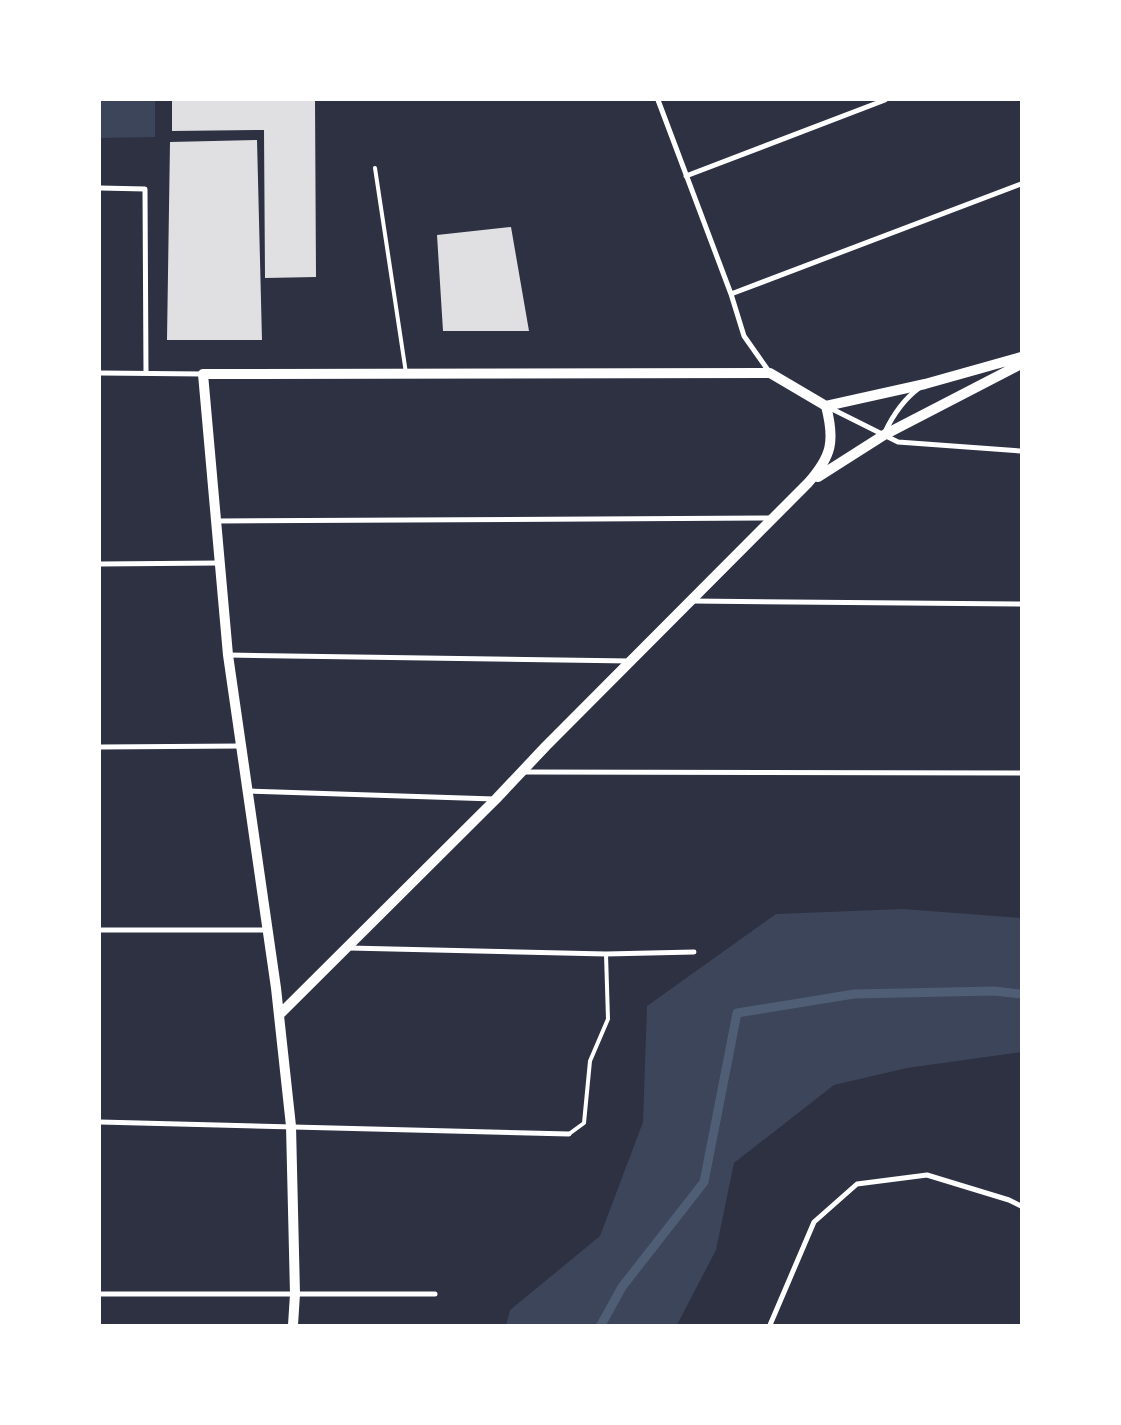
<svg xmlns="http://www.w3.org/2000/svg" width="1121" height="1425" font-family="Ubuntu,sans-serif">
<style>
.green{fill:#3c4559}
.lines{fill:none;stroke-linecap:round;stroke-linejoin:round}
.stream{stroke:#4f5d75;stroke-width:9}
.building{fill:#e0e0e3}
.service{stroke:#fff;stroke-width:4}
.minor{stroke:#fff;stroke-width:5}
.secondary{stroke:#fff;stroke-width:10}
</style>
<rect width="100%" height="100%" fill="#2d3142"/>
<path class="green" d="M 100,100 L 155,100 L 155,137 L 100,138 Z
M 903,909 L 1021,918 L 1021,1052 L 907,1068 L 834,1085 L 734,1163 L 716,1250 L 677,1325 L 506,1325 L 510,1310 L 600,1236 L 643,1122 L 647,1006 L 776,914 Z"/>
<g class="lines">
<path class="stream" d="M 601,1325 L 622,1287 L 704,1182 L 737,1013 L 854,994 L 994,991 L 1021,994"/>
</g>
<path class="building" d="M 172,100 L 315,100 L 316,277 L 265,278 L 264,130 L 172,131 Z
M 257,140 L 262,340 L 167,340 L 170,142 Z
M 511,227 L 529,331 L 443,331 L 437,235 Z"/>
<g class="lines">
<path class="service" d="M 375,168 L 406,373
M 569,1134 L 584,1123 L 590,1061 L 608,1019 L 606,954"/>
<path class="minor" d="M 658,100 L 731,294 L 744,336 L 770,373
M 686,176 L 885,100
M 100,188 L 145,189 L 146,373
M 731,294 L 1021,184
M 100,373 L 203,374
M 828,407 L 898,442 L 1021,451
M 885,432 C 893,415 903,400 919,388
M 217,521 L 771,518
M 100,564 L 219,563
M 691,601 L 1021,604
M 228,655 L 630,661
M 100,747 L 241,746
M 522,772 L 1021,773
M 248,791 L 494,799
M 100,930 L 267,930
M 349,948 L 606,954 L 694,952
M 100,1122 L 569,1134
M 100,1294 L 435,1294
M 770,1325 L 814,1222 L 857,1184 L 927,1175 L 1009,1200 L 1021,1206"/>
<path class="secondary" d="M 826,406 L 925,384 L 1021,357
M 818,477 L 884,435 L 1021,364
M 279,1015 L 496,799 L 546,746 L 808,483 C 832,456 835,441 826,406
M 293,1325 L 295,1294 L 291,1126 L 276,988 L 228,655 L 203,374 L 770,373 L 826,406"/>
</g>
<rect width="1121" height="1425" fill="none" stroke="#ffffff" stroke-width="202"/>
</svg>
